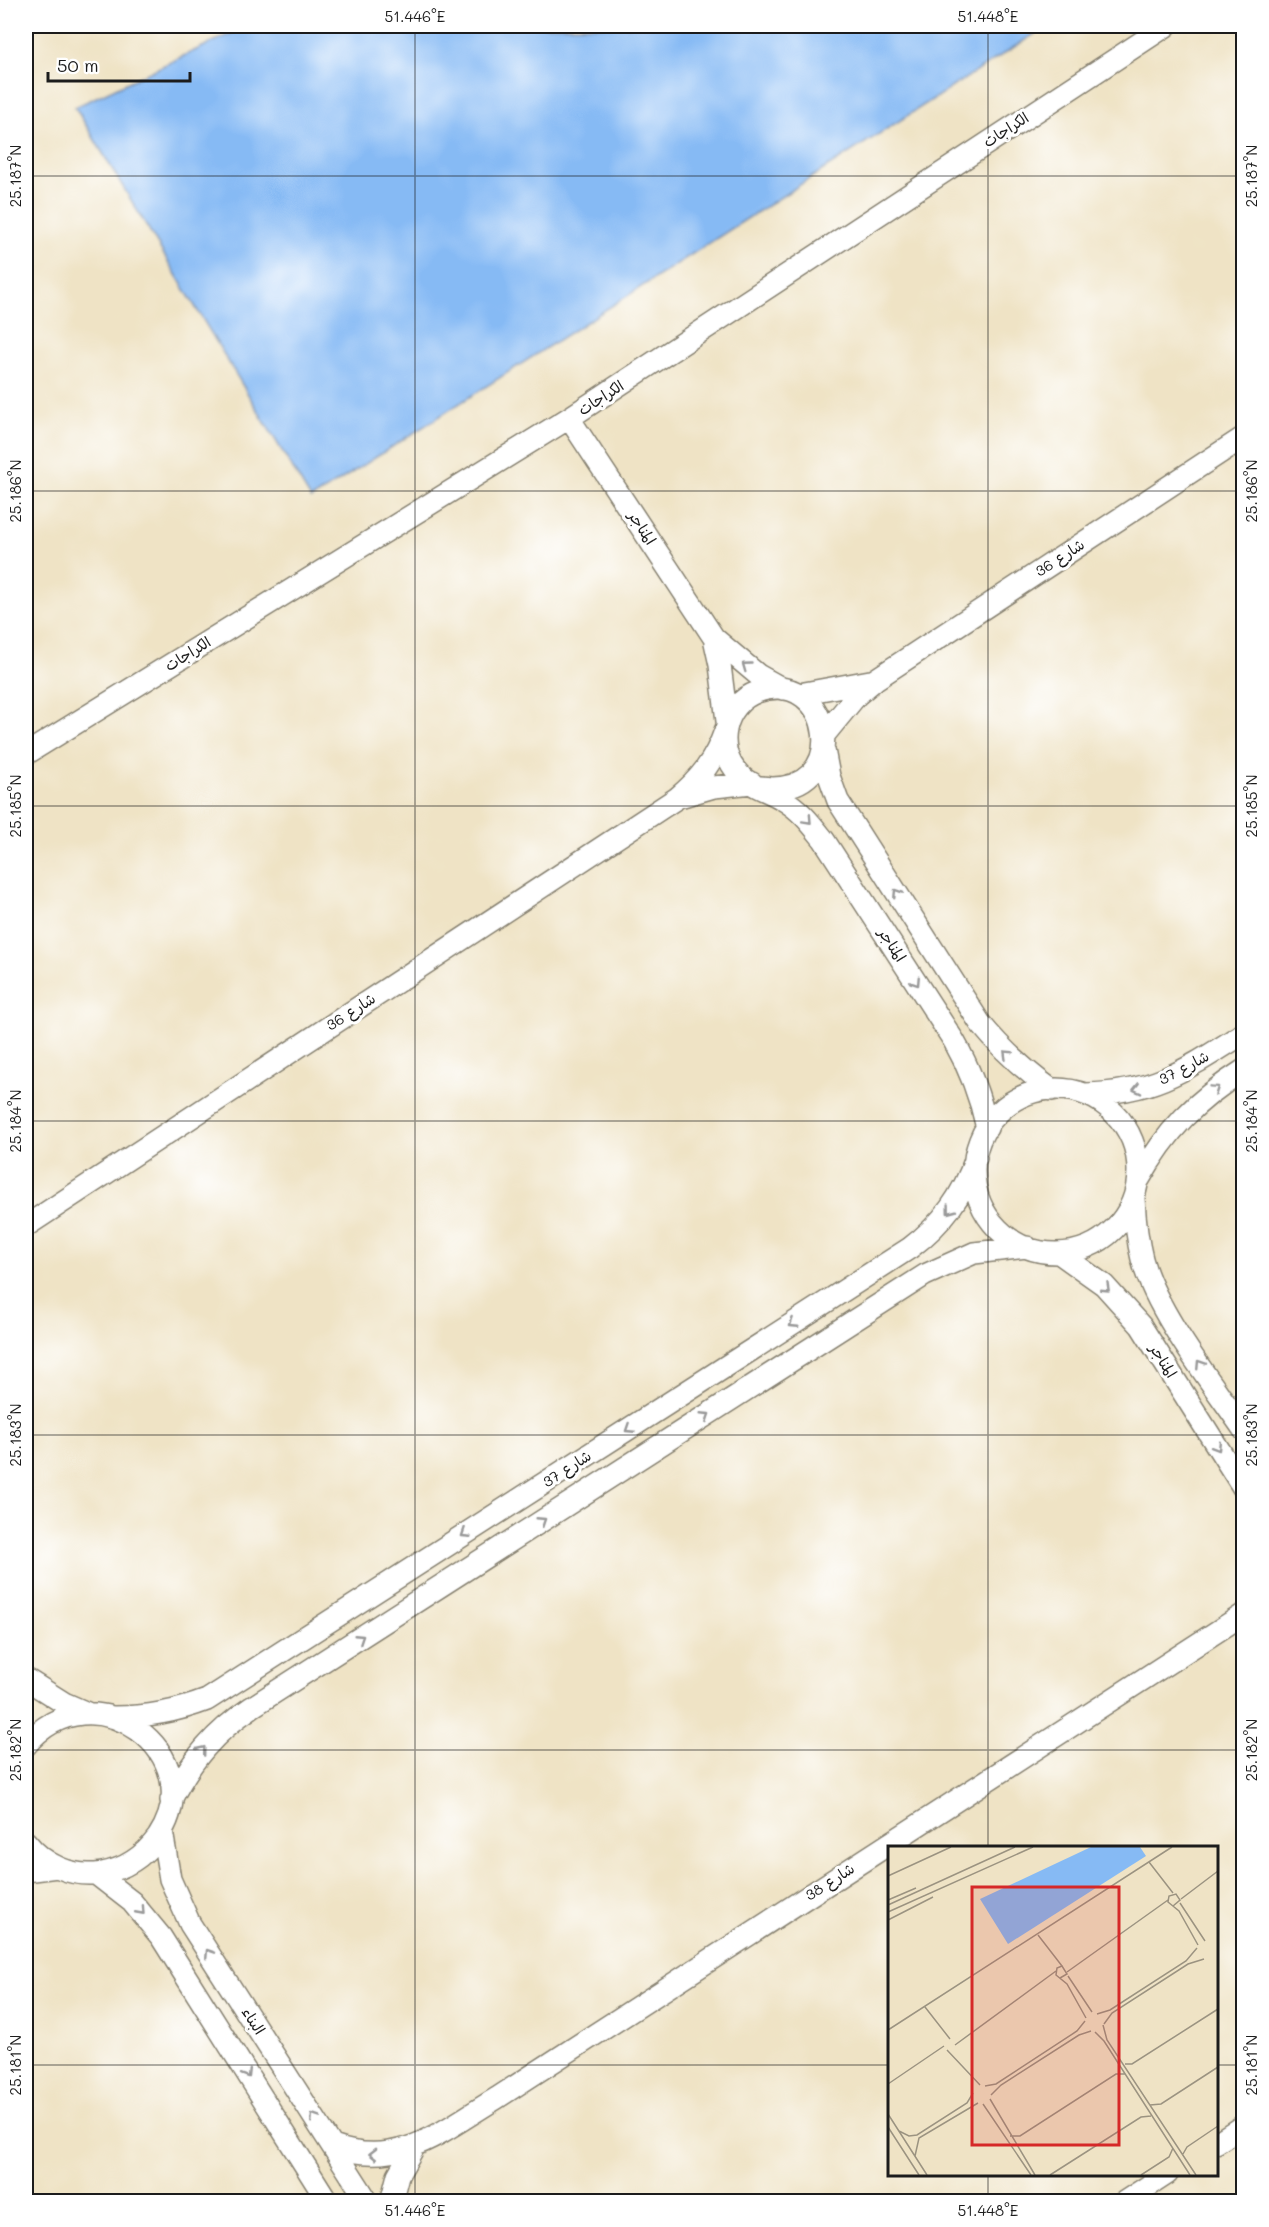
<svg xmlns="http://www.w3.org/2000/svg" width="1269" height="2227" font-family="Mali,'Playpen Sans Arabic',sans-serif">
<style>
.water{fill:#86baf4;stroke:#516b88;stroke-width:1.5}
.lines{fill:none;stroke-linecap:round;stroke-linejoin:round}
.minor-casing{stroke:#868070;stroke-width:24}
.minor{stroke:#fff;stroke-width:21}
.oneway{stroke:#999}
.ticks{fill:none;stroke:#1c1c1c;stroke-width:1.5;stroke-opacity:0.45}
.labels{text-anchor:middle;stroke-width:6;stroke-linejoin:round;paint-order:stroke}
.street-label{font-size:15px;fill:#1c1c1c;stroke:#fff}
.inset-road{fill:none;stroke:#9b9381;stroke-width:1.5}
.view{fill:#d62828;fill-opacity:0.15;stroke:#d62828;stroke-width:3}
.inset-edge{fill:none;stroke:#1c1c1c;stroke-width:3}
.neatline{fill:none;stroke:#1c1c1c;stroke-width:2}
.ticks-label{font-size:15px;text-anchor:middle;fill:#1c1c1c}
</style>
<rect width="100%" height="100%" fill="#fff"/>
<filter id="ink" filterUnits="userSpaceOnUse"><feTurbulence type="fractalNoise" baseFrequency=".0167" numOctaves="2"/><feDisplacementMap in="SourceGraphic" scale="12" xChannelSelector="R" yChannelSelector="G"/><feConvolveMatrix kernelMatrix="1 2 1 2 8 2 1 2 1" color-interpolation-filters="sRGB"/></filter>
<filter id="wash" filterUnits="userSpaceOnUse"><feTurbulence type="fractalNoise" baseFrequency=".008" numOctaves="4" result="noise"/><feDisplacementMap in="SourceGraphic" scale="24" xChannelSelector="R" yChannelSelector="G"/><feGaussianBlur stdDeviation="1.35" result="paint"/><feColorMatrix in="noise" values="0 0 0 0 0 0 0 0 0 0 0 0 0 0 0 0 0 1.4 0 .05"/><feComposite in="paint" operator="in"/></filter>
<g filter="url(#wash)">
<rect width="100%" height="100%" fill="#efe3c5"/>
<path class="water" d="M 247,26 L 1047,26 L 311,499 L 75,107 Z"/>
</g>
<g filter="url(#ink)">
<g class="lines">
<defs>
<path id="minor" d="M 569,418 L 714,638 L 758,675 L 783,689
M 714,638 L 720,665 L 727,721
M 799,694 L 870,681
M 825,734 L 857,695 L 876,679 L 1244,437
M 824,750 L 829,776 L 838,801 L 980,1023 C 1002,1050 1024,1070 1052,1090
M 26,754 L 569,418 L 1166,26
M 760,787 C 856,800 834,664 757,692 C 724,704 714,749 739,774 C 750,786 769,791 782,799 C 800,809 812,825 824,840 L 954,1041 C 970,1069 980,1096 987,1128
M 683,796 L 714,787 L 752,783
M974 1171a82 82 0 1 1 164 0a82 82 0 1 1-164 0Z
M 1085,1094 C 1155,1093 1187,1069 1244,1033
M 1138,1181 C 1167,1130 1195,1101 1244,1070
M 1134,1199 C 1135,1219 1137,1239 1142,1259 C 1156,1312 1212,1383 1244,1430
M 26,1226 L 677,798 C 700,779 715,760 725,731
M 1059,1253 L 1104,1285 L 1141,1326 L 1244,1489
M 26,1679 L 64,1703 L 87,1713
M 114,1717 C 148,1717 176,1712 207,1700 L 910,1248 C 943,1223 962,1197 976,1158
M 26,1745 C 92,1665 214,1754 158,1837 C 144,1856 125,1869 102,1873 C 72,1878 44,1865 26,1842
M 171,1800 C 191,1760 215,1732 252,1707 L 925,1275 L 974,1253 L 1027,1247
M 162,1831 L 170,1879 L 190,1924 L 368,2202
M 26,1871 L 57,1867
M 96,1874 L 132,1902 L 161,1937 L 328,2202
M 1216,2143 L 1244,2125
M 333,2146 C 399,2170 442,2131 497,2098 L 1244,1614
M 391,2202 L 398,2175 L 414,2147
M 1124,2202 L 1167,2174"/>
</defs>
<use href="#minor" class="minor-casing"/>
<use href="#minor" class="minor"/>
</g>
<defs><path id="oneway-chevron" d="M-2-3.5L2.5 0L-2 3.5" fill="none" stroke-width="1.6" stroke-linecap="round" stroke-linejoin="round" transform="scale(1.5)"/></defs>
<g class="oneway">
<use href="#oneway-chevron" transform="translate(746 666) rotate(-144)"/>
<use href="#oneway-chevron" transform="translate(808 820) rotate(47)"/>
<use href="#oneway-chevron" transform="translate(897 893) rotate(-123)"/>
<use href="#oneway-chevron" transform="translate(916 982) rotate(57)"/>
<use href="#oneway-chevron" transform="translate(1007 1054) rotate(-136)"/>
<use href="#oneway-chevron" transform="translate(1137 1089) rotate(167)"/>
<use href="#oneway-chevron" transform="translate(1215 1089) rotate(-34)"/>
<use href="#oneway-chevron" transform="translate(950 1210) rotate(127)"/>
<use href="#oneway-chevron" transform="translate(1106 1288) rotate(43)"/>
<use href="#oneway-chevron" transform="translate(793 1324) rotate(147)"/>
<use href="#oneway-chevron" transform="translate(1200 1364) rotate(-123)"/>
<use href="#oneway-chevron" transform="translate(706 1416) rotate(-33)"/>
<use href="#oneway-chevron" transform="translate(629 1429) rotate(147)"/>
<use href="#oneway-chevron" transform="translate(1217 1447) rotate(58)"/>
<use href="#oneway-chevron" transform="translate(542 1521) rotate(-33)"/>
<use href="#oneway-chevron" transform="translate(465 1534) rotate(147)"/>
<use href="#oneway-chevron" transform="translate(360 1638) rotate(-33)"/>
<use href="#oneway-chevron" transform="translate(202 1750) rotate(-51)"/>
<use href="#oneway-chevron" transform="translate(141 1911) rotate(48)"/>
<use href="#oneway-chevron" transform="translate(209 1953) rotate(-123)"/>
<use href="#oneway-chevron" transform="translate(247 2074) rotate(58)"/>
<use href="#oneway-chevron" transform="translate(314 2117) rotate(-123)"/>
<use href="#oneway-chevron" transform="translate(373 2154) rotate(-179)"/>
</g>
</g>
<path class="ticks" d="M 415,26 L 415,2202M 988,26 L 988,1848M 26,176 L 1244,176M 26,491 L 1244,491M 26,806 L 1244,806M 26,1121 L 1244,1121M 26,1435 L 1244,1435M 26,1750 L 1244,1750M 26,2065 L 890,2065M 1216,2065 L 1244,2065M 988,2174 L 988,2202"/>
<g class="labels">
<g class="street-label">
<text transform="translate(1006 130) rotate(-33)" y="5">الكراجات</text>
<text transform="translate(601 398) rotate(-33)" y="5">الكراجات</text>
<text transform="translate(642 528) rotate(57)" y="5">المناجر</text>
<text transform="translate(1060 558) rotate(-33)" y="5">شارع 36</text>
<text transform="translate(188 654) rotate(-32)" y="5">الكراجات</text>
<text transform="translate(892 945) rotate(57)" y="5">المناجر</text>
<text transform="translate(351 1012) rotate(-33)" y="5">شارع 36</text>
<text transform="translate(1184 1068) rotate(-28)" y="5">شارع 37</text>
<text transform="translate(1163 1361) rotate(58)" y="5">المناجر</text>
<text transform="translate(567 1469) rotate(-33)" y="5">شارع 37</text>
<text transform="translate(830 1882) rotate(-33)" y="5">شارع 38</text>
<text transform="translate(253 2021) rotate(57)" y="5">البناء</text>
</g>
</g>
<g transform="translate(888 1846)">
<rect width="330" height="330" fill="#efe3c5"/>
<path d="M 203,1 L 252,1 L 258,10 L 120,98 L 92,53 Z" fill="#86baf4"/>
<path class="inset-road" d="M 261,16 L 285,47M 0,30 L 63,1M 293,53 L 330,25M 0,54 L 28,42M 292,57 L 317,95M 0,59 L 127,1M 285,60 L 292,54 L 288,48 L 281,50 L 280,56 L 291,65 L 310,99M 0,66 L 145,1M 0,74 L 45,51M 150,89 L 174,120M 179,126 L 280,54M 180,130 L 204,166M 172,132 L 179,128 L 174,120 L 169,122 L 168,129 L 179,138 L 198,172M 37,161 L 62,193M 209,168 L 222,164 L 298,115 L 309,102M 216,178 L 224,167 L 300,118 L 316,113M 215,179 L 219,194 L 308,329M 0,184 L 284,1M 207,186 L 216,195 L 302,329M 67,199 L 168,125M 59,204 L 92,239M 237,218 L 244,218 L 330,163M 0,238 L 56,200M 97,240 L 108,238 L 189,185 L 197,175M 103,249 L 113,239 L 191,189 L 203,185M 102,253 L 147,329M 95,258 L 143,329M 262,259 L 273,258 L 330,221M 0,268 L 39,329M 0,281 L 31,329M 11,285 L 21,290 L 29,289 L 79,257 L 85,247M 122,290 L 132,290 L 228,228 L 237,228M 295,308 L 299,301 L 330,280M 27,310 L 31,292 L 90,257M 162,329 L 253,271 L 263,270M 253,329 L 281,311 L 285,302"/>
<path class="view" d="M 84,41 L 231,41 L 231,299 L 84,299 Z"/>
<rect width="330" height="330" class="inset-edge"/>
</g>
<rect width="1269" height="2227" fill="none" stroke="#fff" stroke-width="66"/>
<path d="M48 72v9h142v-9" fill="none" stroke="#1c1c1c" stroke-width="3"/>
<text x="57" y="72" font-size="18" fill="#1c1c1c" stroke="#ffffff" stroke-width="4.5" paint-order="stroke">50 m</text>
<rect x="33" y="33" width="1203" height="2161" class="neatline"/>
<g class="ticks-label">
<text x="415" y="22">51.446°E</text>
<text x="988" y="22">51.448°E</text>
<text transform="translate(16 176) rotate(-90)" y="5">25.187°N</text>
<text transform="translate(1252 176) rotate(-90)" y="5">25.187°N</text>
<text transform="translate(16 491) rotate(-90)" y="5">25.186°N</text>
<text transform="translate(1252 491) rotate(-90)" y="5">25.186°N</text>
<text transform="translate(16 806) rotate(-90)" y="5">25.185°N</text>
<text transform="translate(1252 806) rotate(-90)" y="5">25.185°N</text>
<text transform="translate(16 1121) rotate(-90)" y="5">25.184°N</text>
<text transform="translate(1252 1121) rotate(-90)" y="5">25.184°N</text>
<text transform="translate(16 1435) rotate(-90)" y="5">25.183°N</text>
<text transform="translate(1252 1435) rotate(-90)" y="5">25.183°N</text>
<text transform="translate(16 1750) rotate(-90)" y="5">25.182°N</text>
<text transform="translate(1252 1750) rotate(-90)" y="5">25.182°N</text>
<text transform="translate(16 2065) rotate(-90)" y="5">25.181°N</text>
<text transform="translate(1252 2065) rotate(-90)" y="5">25.181°N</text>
<text x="415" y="2216">51.446°E</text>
<text x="988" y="2216">51.448°E</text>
</g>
</svg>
